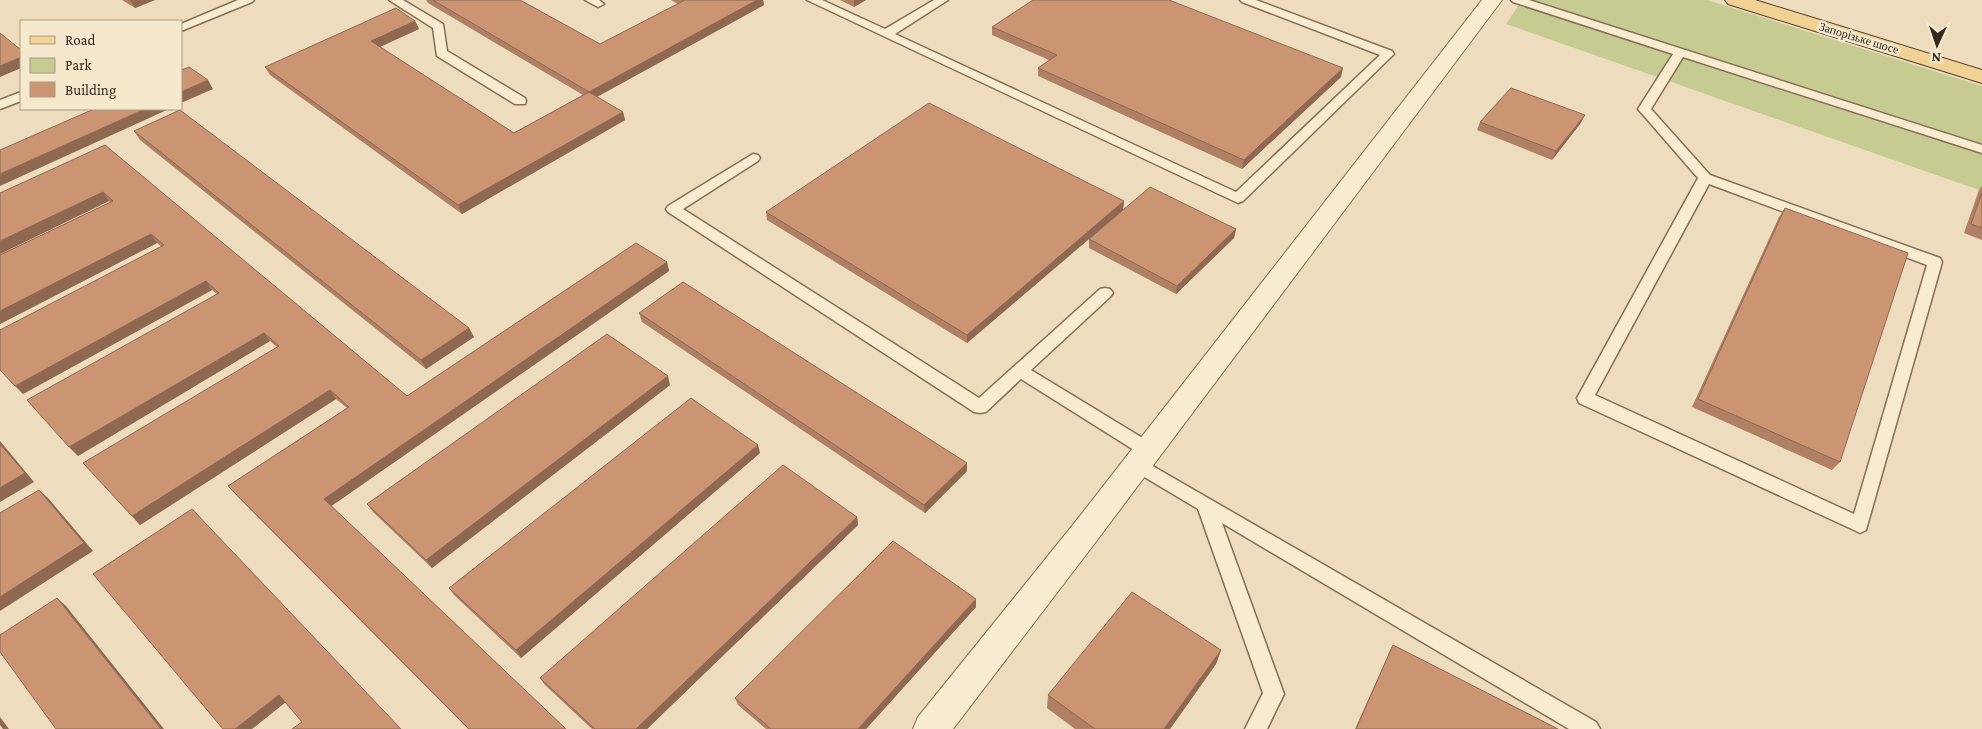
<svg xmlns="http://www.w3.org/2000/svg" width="1982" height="729" font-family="'Crimson Pro',serif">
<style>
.green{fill:#c6cb92}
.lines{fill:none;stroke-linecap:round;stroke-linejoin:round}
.lane-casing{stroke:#856e57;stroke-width:3}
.street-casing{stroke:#856e57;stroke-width:2}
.primary-casing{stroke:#523c2b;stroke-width:2}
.lane{fill:#f8ebd0;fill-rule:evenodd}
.street{fill:#f8ebd0;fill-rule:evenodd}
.primary{fill:#f2d294;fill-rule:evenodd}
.wall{fill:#af8063}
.shaded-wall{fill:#8e6850}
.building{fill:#cb9573;stroke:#8e6850}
.labels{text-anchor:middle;stroke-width:5;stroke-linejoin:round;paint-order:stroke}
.far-street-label{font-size:12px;fill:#34271b;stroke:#f5e8cd}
</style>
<rect width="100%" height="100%" fill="#edddbe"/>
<path class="green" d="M 1522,0 L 1707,0 L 1982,86 L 1982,191 L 1506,24 Z"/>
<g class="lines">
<defs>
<path id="lane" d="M 238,0 L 254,0 L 252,2 L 181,31 L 181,24 Z
M 389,0 L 403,0 L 443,24 L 447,51 L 525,98 L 526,101 L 525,104 L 515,104 L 437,56 L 433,28 Z
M 585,0 L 599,0 L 604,4 L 598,7 Z
M 807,0 L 822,0 L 885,29 L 934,0 L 948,0 L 895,34 L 1236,192 L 1380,55 L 1242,2 L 1240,0 L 1256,0 L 1392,51 L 1394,54 L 1243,201 L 1238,203 Z
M 1511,0 L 1529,0 L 1982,145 L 1982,153 L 1683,57 L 1651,109 L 1710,175 L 1940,258 L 1942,262 L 1866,530 L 1860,533 L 1854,530 L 1579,403 L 1577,398 L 1698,178 L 1638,109 L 1673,54 L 1513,2 ZM 1709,184 L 1927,265 L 1854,514 L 1595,395 Z
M 21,92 L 21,101 L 0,109 L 0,100 Z
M 753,154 L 758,155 L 760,158 L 758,161 L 683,209 L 979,398 L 1100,289 L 1105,288 L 1110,289 L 1113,293 L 1110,297 L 1031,370 L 1154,445 L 1157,450 L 1154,455 L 1148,457 L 1142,455 L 1021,379 L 986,412 L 980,413 L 974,412 L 668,212 L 666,209 L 668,206 Z
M 1137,457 L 1596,722 L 1600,729 L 1569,729 L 1222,523 L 1284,694 L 1267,729 L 1245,729 L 1263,693 L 1198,509 L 1131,469 L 1128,464 L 1131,459 Z"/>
<path id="street" d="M 1482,0 L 1502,0 L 1098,539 L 953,729 L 913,729 L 918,717 L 1076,521 Z"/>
<path id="primary" d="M 1725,0 L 1755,0 L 1982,70 L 1982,83 L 1728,4 Z"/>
</defs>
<use href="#lane" class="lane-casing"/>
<use href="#street" class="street-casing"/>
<use href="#primary" class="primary-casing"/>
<use href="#lane" class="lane"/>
<use href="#street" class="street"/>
<use href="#primary" class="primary"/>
</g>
<path class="wall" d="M 122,0 L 155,0 L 135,8 Z
M 426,0 L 520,0 L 600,44 L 678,4 L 671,0 L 763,0 L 764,5 L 597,97 L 623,112 L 625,120 L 462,214 L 270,75 L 265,67 L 415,21 L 419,29 L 380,47 L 514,133 L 583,95 L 428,3 Z
M 840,0 L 866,0 L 854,7 Z
M 992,27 L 1341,77 L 1242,169 L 1038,76 L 1038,68 L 1049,60 L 992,35 Z
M 1585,115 L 1580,124 L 1552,160 L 1477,130 L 1480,122 Z
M 134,131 L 469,328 L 474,337 L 426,369 L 140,140 Z
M 105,145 L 407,396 L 667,262 L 669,271 L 331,506 L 566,729 L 468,729 L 235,494 L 228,486 L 347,408 L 336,399 L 140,525 L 132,516 L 277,347 L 270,341 L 78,456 L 217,294 L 212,290 L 23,394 L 161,246 L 157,243 L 0,324 L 0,255 L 110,202 L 109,201 L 0,254 Z
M 1982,186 L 1982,240 L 1964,233 L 1979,190 Z
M 1124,201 L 1123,210 L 967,343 L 767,220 L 766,212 Z
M 1785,208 L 1840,462 L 1832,470 L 1692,407 L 1779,217 Z
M 1236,229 L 1234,238 L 1176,294 L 1089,248 L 1089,239 Z
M 639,313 L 967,463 L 967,471 L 925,513 L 642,322 Z
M 670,385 L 432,568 L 373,512 L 367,504 Z
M 760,453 L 521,658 L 454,595 L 449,588 Z
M 857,517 L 858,525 L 647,729 L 592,729 L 545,685 L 540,678 Z
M 976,599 L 976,607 L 866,729 L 766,729 L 738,705 L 735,698 Z
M 1393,645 L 1558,729 L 1355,729 L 1389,653 Z
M 1221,650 L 1216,664 L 1170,729 L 1075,729 L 1047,708 L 1048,695 Z"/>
<path class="shaded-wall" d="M 130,0 L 155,0 L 135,8 Z
M 757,0 L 763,0 L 764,5 L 591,100 L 589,92 Z
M 854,0 L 866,0 L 854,7 Z
M 415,21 L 419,29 L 375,49 L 371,41 Z
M 21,57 L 21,68 L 0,77 L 0,66 Z
M 1343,68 L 1341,77 L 1242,169 L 1244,160 Z
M 208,80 L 213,89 L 181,103 L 181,92 Z
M 145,109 L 169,109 L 0,186 L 0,174 Z
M 623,112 L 625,120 L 462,214 L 458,205 Z
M 1585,115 L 1580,124 L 1552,160 L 1556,151 Z
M 103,192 L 109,201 L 0,254 L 0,241 Z
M 1124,201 L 1123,210 L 967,343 L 967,335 Z
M 1236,229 L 1234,238 L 1176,294 L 1177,286 Z
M 151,234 L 157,243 L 0,324 L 0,311 Z
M 667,262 L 669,271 L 330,507 L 324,499 Z
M 206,281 L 212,290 L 23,394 L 15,386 Z
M 469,328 L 474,337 L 426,369 L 421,360 Z
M 264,333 L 270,341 L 78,456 L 69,447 Z
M 668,376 L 670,385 L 432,568 L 426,560 Z
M 330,390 L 336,399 L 140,525 L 132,516 Z
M 0,441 L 34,482 L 0,502 Z
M 758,445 L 760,453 L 521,658 L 516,650 Z
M 967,463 L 967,471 L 925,513 L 924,505 Z
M 39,490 L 48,498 L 93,551 L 0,611 L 0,597 Z
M 857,517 L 858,525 L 647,729 L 636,729 Z
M 57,598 L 66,606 L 164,729 L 161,729 Z
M 976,599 L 976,607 L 866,729 L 858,729 Z
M 1221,650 L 1216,664 L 1170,729 L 1164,729 Z
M 279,695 L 286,702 L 252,729 L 235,729 Z
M 0,717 L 9,729 L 3,729 L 0,725 Z"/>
<path class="building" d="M 433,0 L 520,0 L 600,44 L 685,0 L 757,0 L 589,92 L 623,112 L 458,205 L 265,67 L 396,8 L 415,21 L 371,41 L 514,133 L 589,92 Z
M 1033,0 L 1169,0 L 1343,68 L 1244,160 L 1038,68 L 1057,55 L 992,27 Z
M 0,33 L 21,50 L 21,57 L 0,66 Z
M 189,67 L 208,80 L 181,92 L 181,70 Z
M 1511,88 L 1585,115 L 1556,151 L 1480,122 Z
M 929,103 L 1124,201 L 967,335 L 766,212 Z
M 94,109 L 145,109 L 0,174 L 0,150 Z
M 180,110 L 469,328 L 421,360 L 134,131 Z
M 105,145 L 407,396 L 636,243 L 667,262 L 324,499 L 566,729 L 469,729 L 228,486 L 349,407 L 330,390 L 132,516 L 83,463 L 279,346 L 264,333 L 69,447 L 27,400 L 219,293 L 206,281 L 15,386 L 0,370 L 0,330 L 164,245 L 151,234 L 0,311 L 0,255 L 113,201 L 103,192 L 0,241 L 0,193 Z
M 1150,187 L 1236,229 L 1177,286 L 1089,239 Z
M 1982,193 L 1982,228 L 1971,224 Z
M 1785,208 L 1908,253 L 1840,462 L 1698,399 Z
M 683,282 L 967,463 L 924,505 L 639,313 Z
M 607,334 L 668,376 L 426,560 L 367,504 Z
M 691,398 L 758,445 L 516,650 L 449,588 Z
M 0,444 L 25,473 L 0,488 Z
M 783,465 L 857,517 L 636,729 L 595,729 L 540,678 Z
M 39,490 L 84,543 L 0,597 L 0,513 Z
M 192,509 L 401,729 L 292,729 L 302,722 L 279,695 L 235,729 L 223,729 L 93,574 Z
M 893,541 L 976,599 L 858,729 L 771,729 L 735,698 Z
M 1132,592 L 1221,650 L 1164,729 L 1095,729 L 1048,695 Z
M 57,598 L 161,729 L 56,729 L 0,652 L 0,635 Z
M 1393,645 L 1558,729 L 1356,729 Z"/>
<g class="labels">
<g class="far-street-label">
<text transform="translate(1859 38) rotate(17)" y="4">Запорізьке шосе</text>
</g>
</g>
<rect x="20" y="20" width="162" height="90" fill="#f5e8cd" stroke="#a89b86"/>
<rect x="30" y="36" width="25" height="8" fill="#f2d294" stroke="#a89b86"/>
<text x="65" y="45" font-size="15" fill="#34271b">Road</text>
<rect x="30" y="58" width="25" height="15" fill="#c6cb92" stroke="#a89b86"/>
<text x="65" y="70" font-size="15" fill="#34271b">Park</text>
<rect x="30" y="82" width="25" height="15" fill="#cb9573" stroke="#a89b86"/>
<text x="65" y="95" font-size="15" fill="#34271b">Building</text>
<g transform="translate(1937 45) rotate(183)" stroke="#f5e8cd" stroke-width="4" paint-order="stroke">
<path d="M0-4L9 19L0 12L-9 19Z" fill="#34271b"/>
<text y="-8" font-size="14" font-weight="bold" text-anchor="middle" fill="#34271b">N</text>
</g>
</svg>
